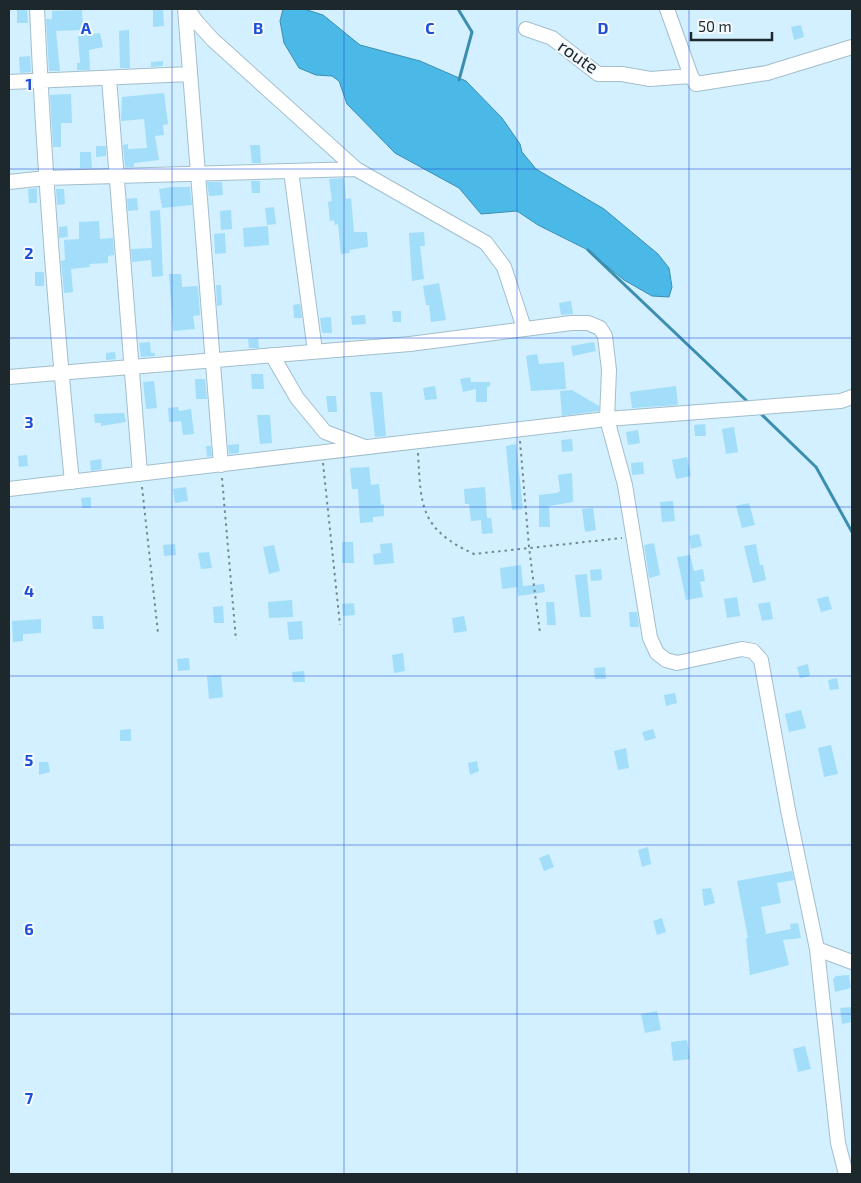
<svg xmlns="http://www.w3.org/2000/svg" width="861" height="1183" font-family="'Exo 2',sans-serif">
<style>
.water{fill:#4ab9e7;stroke:#3c8eaf}
.lines{fill:none;stroke-linecap:round;stroke-linejoin:round}
.stream{stroke:#3c8eaf;stroke-width:3}
.building{fill:#a2ddf9}
.minor-casing{stroke:#a2becc;stroke-width:16}
.path{stroke:#748892;stroke-width:2;stroke-dasharray:2.5 4;stroke-linecap:butt}
.minor{stroke:#fff;stroke-width:14}
.grid{fill:none;stroke:#1d4ed8;stroke-width:1;stroke-opacity:0.55}
.labels{text-anchor:middle;stroke-width:4;stroke-linejoin:round;paint-order:stroke}
.street-label{font-size:18px;fill:#1d282d;stroke:#f3f9fc}
.grid-label{font-size:16px;text-anchor:middle;font-weight:bold;fill:#1d4ed8;stroke:#f3f9fc;stroke-width:4;stroke-linejoin:round;paint-order:stroke}
</style>
<rect width="100%" height="100%" fill="#d2f0ff"/>
<path class="water" d="M 283,9 L 304,9 L 323,15 L 360,45 L 420,61 L 466,81 L 502,118 L 520,144 L 522,152 L 536,169 L 604,209 L 658,254 L 669,268 L 672,287 L 669,297 L 652,296 L 624,280 L 586,249 L 538,225 L 517,211 L 481,214 L 459,188 L 395,153 L 347,104 L 339,81 L 332,76 L 316,75 L 299,68 L 284,43 L 280,21 Z"/>
<g class="lines">
<path class="stream" d="M 458,9 L 472,32 L 459,80
M 588,250 L 749,403
M 759,412 L 816,467 L 852,532"/>
</g>
<path class="building" d="M 17,9 L 27,9 L 28,23 L 17,23 Z
M 153,9 L 163,9 L 164,26 L 153,27 Z
M 82,10 L 83,30 L 56,31 L 60,71 L 49,71 L 46,19 L 52,19 L 52,11 Z
M 801,25 L 804,37 L 794,40 L 791,27 Z
M 129,30 L 130,68 L 120,68 L 119,31 Z
M 100,33 L 103,47 L 89,50 L 90,70 L 77,70 L 77,63 L 80,63 L 78,36 Z
M 30,56 L 31,72 L 20,73 L 19,57 Z
M 163,61 L 163,66 L 151,67 L 151,62 Z
M 164,93 L 168,124 L 163,125 L 164,135 L 155,136 L 159,160 L 134,163 L 134,167 L 125,167 L 123,145 L 128,144 L 128,149 L 147,148 L 144,119 L 121,121 L 122,97 Z
M 71,94 L 72,123 L 61,123 L 61,147 L 53,147 L 50,95 Z
M 250,145 L 260,145 L 261,163 L 252,163 Z
M 96,146 L 106,146 L 106,156 L 96,157 Z
M 80,152 L 91,152 L 92,168 L 80,168 Z
M 344,178 L 346,199 L 351,198 L 354,232 L 367,232 L 368,247 L 349,250 L 350,253 L 341,254 L 338,224 L 335,225 L 334,220 L 330,221 L 328,202 L 332,201 L 329,179 Z
M 251,181 L 260,181 L 260,193 L 252,193 Z
M 207,182 L 222,182 L 223,195 L 209,196 Z
M 172,187 L 190,187 L 192,205 L 162,208 L 159,189 Z
M 37,188 L 37,203 L 29,203 L 28,189 Z
M 56,189 L 64,189 L 65,204 L 57,205 Z
M 137,198 L 138,210 L 128,211 L 127,199 Z
M 274,207 L 276,224 L 267,225 L 265,208 Z
M 160,210 L 163,276 L 152,277 L 151,260 L 132,262 L 131,249 L 152,248 L 150,211 Z
M 231,210 L 232,229 L 221,230 L 220,211 Z
M 99,221 L 100,239 L 113,238 L 114,255 L 108,256 L 108,263 L 89,264 L 90,267 L 71,269 L 73,292 L 64,293 L 61,261 L 65,260 L 64,240 L 79,239 L 79,222 Z
M 67,226 L 68,237 L 59,238 L 59,227 Z
M 268,226 L 269,245 L 244,247 L 243,228 Z
M 424,232 L 425,246 L 420,246 L 424,279 L 412,281 L 409,233 Z
M 225,233 L 226,253 L 215,254 L 214,234 Z
M 35,272 L 44,272 L 44,286 L 35,286 Z
M 169,274 L 181,274 L 182,287 L 198,286 L 200,315 L 193,316 L 195,329 L 173,331 Z
M 439,283 L 446,320 L 431,322 L 429,305 L 426,305 L 423,286 Z
M 216,285 L 221,285 L 222,305 L 217,306 Z
M 571,301 L 573,314 L 561,315 L 559,303 Z
M 300,304 L 302,318 L 294,318 L 293,305 Z
M 392,311 L 401,311 L 401,322 L 393,322 Z
M 365,315 L 366,324 L 352,325 L 351,316 Z
M 331,317 L 332,333 L 322,333 L 320,318 Z
M 258,338 L 259,348 L 249,348 L 248,339 Z
M 150,342 L 151,353 L 155,353 L 155,356 L 141,357 L 139,343 Z
M 594,342 L 596,351 L 573,356 L 571,346 Z
M 115,352 L 116,359 L 106,360 L 106,353 Z
M 537,354 L 539,364 L 564,362 L 566,389 L 531,391 L 526,356 Z
M 251,374 L 263,374 L 264,389 L 252,389 Z
M 470,377 L 471,382 L 490,382 L 490,386 L 487,387 L 487,402 L 476,402 L 476,389 L 463,392 L 460,379 Z
M 195,379 L 205,379 L 207,399 L 196,399 Z
M 154,381 L 157,408 L 146,409 L 143,382 Z
M 435,386 L 437,399 L 425,400 L 423,388 Z
M 676,386 L 678,405 L 632,408 L 630,392 Z
M 572,390 L 599,406 L 599,411 L 562,416 L 560,391 Z
M 370,392 L 382,392 L 386,436 L 375,437 Z
M 326,396 L 336,396 L 337,412 L 328,412 Z
M 178,407 L 179,411 L 191,409 L 194,434 L 183,435 L 181,421 L 169,422 L 168,408 Z
M 124,413 L 126,422 L 101,426 L 101,423 L 95,423 L 94,414 Z
M 257,415 L 270,415 L 272,443 L 260,444 Z
M 705,424 L 706,436 L 695,436 L 694,425 Z
M 734,427 L 738,452 L 726,454 L 722,429 Z
M 638,430 L 640,443 L 628,445 L 626,432 Z
M 572,439 L 573,451 L 562,452 L 561,440 Z
M 239,444 L 239,453 L 229,454 L 228,445 Z
M 516,444 L 523,509 L 512,510 L 506,446 Z
M 206,446 L 211,446 L 212,456 L 207,457 Z
M 27,455 L 28,466 L 19,467 L 18,456 Z
M 687,457 L 691,476 L 676,479 L 672,460 Z
M 101,459 L 102,469 L 91,471 L 90,461 Z
M 643,462 L 644,474 L 632,475 L 631,463 Z
M 369,467 L 371,485 L 379,484 L 381,505 L 384,504 L 384,516 L 373,517 L 373,522 L 360,523 L 358,489 L 352,489 L 350,468 Z
M 572,473 L 573,502 L 549,506 L 550,527 L 539,527 L 539,495 L 557,493 L 560,491 L 558,475 Z
M 186,487 L 188,501 L 175,503 L 173,489 Z
M 485,487 L 487,518 L 491,518 L 493,533 L 482,534 L 481,520 L 471,521 L 469,504 L 465,504 L 464,489 Z
M 91,497 L 91,508 L 82,508 L 81,498 Z
M 673,501 L 675,521 L 662,522 L 660,502 Z
M 749,503 L 755,525 L 742,528 L 736,506 Z
M 593,508 L 596,530 L 585,532 L 582,509 Z
M 699,534 L 702,546 L 691,549 L 689,536 Z
M 342,542 L 353,542 L 354,563 L 342,563 Z
M 392,543 L 394,563 L 374,565 L 373,554 L 381,553 L 380,544 Z
M 654,543 L 660,575 L 649,578 L 644,545 Z
M 175,544 L 176,555 L 164,556 L 163,545 Z
M 756,544 L 760,565 L 763,565 L 766,580 L 753,583 L 744,546 Z
M 274,545 L 280,571 L 269,574 L 263,547 Z
M 209,552 L 212,568 L 201,569 L 198,553 Z
M 690,555 L 694,571 L 703,569 L 705,581 L 700,582 L 703,597 L 686,600 L 677,557 Z
M 521,565 L 523,586 L 544,584 L 545,592 L 518,596 L 517,587 L 502,589 L 500,568 Z
M 601,569 L 602,580 L 591,581 L 590,570 Z
M 587,574 L 591,617 L 580,617 L 575,575 Z
M 828,596 L 832,609 L 821,612 L 817,599 Z
M 737,597 L 740,616 L 727,618 L 724,599 Z
M 292,600 L 293,617 L 269,618 L 268,602 Z
M 546,602 L 554,602 L 556,625 L 547,625 Z
M 770,602 L 773,619 L 762,621 L 758,604 Z
M 354,603 L 355,615 L 343,616 L 342,604 Z
M 223,606 L 224,623 L 214,623 L 213,607 Z
M 629,612 L 637,612 L 639,627 L 630,627 Z
M 92,616 L 103,616 L 104,629 L 93,629 Z
M 464,616 L 467,631 L 454,633 L 452,618 Z
M 41,619 L 41,633 L 23,634 L 23,641 L 13,642 L 12,621 Z
M 302,621 L 303,639 L 289,640 L 287,622 Z
M 403,653 L 405,671 L 394,673 L 392,655 Z
M 189,658 L 190,670 L 178,671 L 177,659 Z
M 808,664 L 810,676 L 800,678 L 797,667 Z
M 605,667 L 606,679 L 595,679 L 594,668 Z
M 304,671 L 305,682 L 293,682 L 292,672 Z
M 221,675 L 223,697 L 209,699 L 207,676 Z
M 837,678 L 839,689 L 830,690 L 828,680 Z
M 675,693 L 677,703 L 666,706 L 664,695 Z
M 801,710 L 806,728 L 789,732 L 785,714 Z
M 131,729 L 131,741 L 120,741 L 120,730 Z
M 653,729 L 656,738 L 645,741 L 642,732 Z
M 831,745 L 838,774 L 824,777 L 818,748 Z
M 626,748 L 629,768 L 618,770 L 614,751 Z
M 477,761 L 479,771 L 470,775 L 468,763 Z
M 39,762 L 48,762 L 50,772 L 39,775 Z
M 648,847 L 651,864 L 642,867 L 638,850 Z
M 549,854 L 554,867 L 544,871 L 539,858 Z
M 792,871 L 794,880 L 777,883 L 781,903 L 761,907 L 766,934 L 791,929 L 790,924 L 798,923 L 801,938 L 783,940 L 789,965 L 750,975 L 746,938 L 748,938 L 737,881 Z
M 711,888 L 715,903 L 704,906 L 702,889 Z
M 662,918 L 666,932 L 657,935 L 653,921 Z
M 849,975 L 851,988 L 835,992 L 833,979 L 836,976 Z
M 852,1007 L 852,1022 L 842,1024 L 840,1008 Z
M 657,1011 L 661,1030 L 645,1033 L 641,1014 Z
M 687,1040 L 690,1059 L 673,1061 L 671,1042 Z
M 805,1046 L 811,1069 L 798,1072 L 793,1049 Z"/>
<g class="lines">
<defs>
<path id="minor" d="M 37,9 C 44,167 56,324 72,482
M 185,9 L 221,465
M 188,9 L 195,20 L 213,40 L 356,169 L 486,243 L 504,267 L 524,328
M 667,9 L 691,76 L 696,84 L 767,73 L 852,47
M 526,29 L 552,38 L 598,74 L 622,74 L 650,79 L 691,76
M 109,78 L 140,474
M 9,82 L 190,74
M 291,171 L 315,351
M 9,182 L 46,178 L 356,169
M 272,355 L 297,398 L 325,432 L 365,447
M 9,377 L 410,344 L 571,323 L 588,323 L 600,328 L 605,336 L 609,370 L 607,419 L 625,485 L 650,638 L 657,653 L 666,660 L 677,663 L 742,649 L 753,651 L 761,660 L 788,810 L 817,949 L 852,962
M 9,489 L 607,419 L 841,401 L 852,397
M 817,949 L 838,1143 L 846,1174"/>
</defs>
<use href="#minor" class="minor-casing"/>
<path class="path" d="M 520,441 L 529,547 L 540,633
M 418,453 C 421,507 420,529 474,554 L 622,538
M 323,463 L 340,625
M 222,478 L 236,640
M 142,487 L 158,633"/>
<use href="#minor" class="minor"/>
</g>
<path class="grid" d="M 172,9 L 172,1174M 344,9 L 344,1174M 517,9 L 517,1174M 689,9 L 689,1174M 9,169 L 852,169M 9,338 L 852,338M 9,507 L 852,507M 9,676 L 852,676M 9,845 L 852,845M 9,1014 L 852,1014"/>
<g class="labels">
<g class="street-label">
<text transform="translate(578 57) rotate(35)" y="6">route</text>
</g>
</g>
<g class="grid-label">
<text x="86" y="34">A</text>
<text x="258" y="34">B</text>
<text x="430" y="34">C</text>
<text x="603" y="34">D</text>
<text x="29" y="90">1</text>
<text x="29" y="259">2</text>
<text x="29" y="428">3</text>
<text x="29" y="597">4</text>
<text x="29" y="766">5</text>
<text x="29" y="935">6</text>
<text x="29" y="1104">7</text>
</g>
<rect width="861" height="1183" fill="none" stroke="#1d282d" stroke-width="20"/>
<path d="M691 32v8h81v-8" fill="none" stroke="#1d282d" stroke-width="2.5"/>
<text x="698" y="32" font-size="15" fill="#1d282d" stroke="#f3f9fc" stroke-width="4" paint-order="stroke">50 m</text>
</svg>
